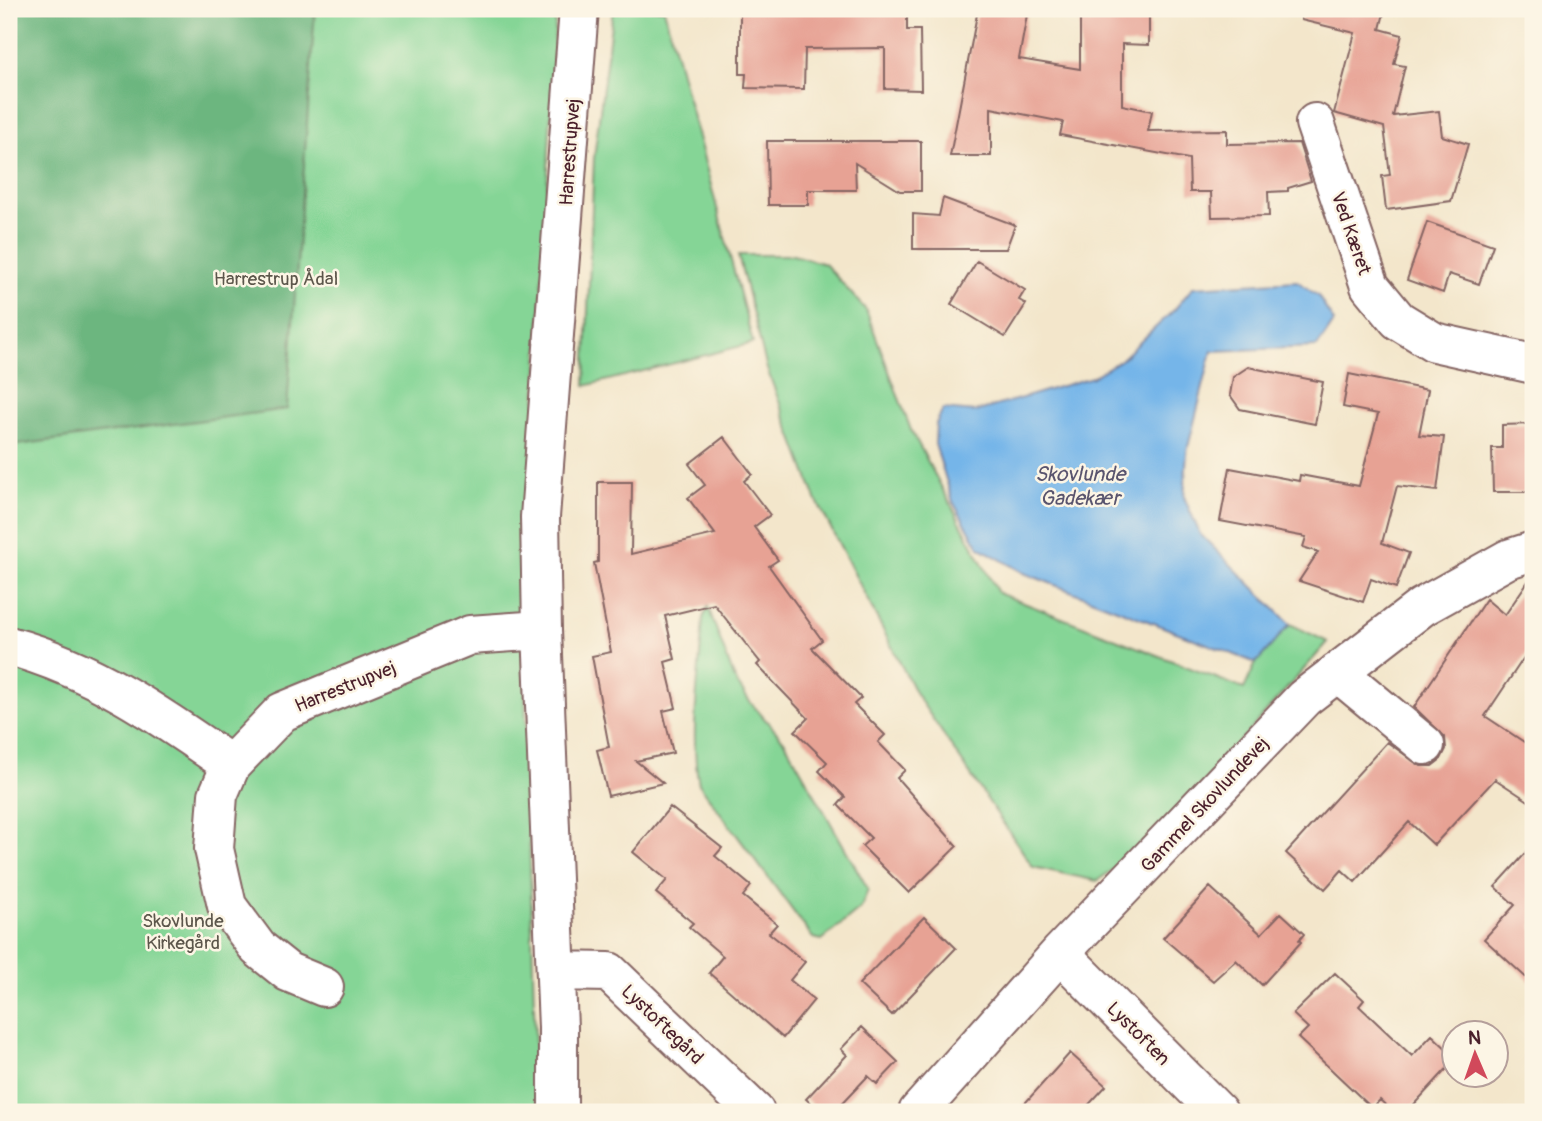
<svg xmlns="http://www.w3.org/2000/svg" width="1542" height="1121" font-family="Pangolin,sans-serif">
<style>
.green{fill:#85d596;stroke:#687a60;stroke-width:2}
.forest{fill:#6cb67f;stroke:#5b6a55;stroke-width:2}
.water{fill:#75b5e9;stroke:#606a8a;stroke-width:2}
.building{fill:#e7a294}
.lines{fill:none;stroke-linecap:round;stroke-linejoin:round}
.minor-casing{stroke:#856563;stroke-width:42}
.minor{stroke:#fff;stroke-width:38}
.labels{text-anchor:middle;stroke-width:5;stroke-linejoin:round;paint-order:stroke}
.street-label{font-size:19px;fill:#4a1f2b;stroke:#fcf5e5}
.park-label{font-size:19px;fill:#5c564b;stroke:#fcf5e5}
.water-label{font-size:21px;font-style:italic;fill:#59546e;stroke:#fcf5e5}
</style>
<rect width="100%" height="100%" fill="#fcf5e5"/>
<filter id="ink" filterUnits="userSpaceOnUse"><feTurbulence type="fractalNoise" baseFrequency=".0143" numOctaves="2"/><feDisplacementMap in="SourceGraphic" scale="14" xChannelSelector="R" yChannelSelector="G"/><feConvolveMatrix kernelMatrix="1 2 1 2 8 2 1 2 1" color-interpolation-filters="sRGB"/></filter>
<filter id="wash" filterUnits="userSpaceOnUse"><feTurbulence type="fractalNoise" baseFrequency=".00686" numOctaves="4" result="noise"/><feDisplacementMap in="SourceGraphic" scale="28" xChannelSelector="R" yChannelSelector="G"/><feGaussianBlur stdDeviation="1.57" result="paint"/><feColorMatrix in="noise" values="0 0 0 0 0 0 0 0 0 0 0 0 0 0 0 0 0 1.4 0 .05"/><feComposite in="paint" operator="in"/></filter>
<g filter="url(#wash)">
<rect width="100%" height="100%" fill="#f3e6cb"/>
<path class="green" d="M 9,9 L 556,9 L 524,650 L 537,1112 L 9,1112 Z
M 613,9 L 664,9 L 753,343 L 585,386 L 594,158 Z
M 738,255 L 793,255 L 825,264 L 866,310 L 911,430 L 998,593 L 1244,689 L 1256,663 L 1290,624 L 1328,642 L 1151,842 L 1097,881 L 1033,867 L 916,694 L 816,499 L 767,369 Z
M 708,607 L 735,680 L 750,702 L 785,742 L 868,889 L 861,908 L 822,940 L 813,938 L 699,784 C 689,738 700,667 703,618 Z"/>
<path class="forest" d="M 9,9 L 315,9 L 287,409 L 9,446 Z"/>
<path class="water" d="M 1297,281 L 1318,296 L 1334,322 L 1317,347 L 1212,351 L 1187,451 L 1184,497 L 1200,534 L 1290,624 L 1256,663 L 1024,573 L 979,547 L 953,502 L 935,444 L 936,424 L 943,409 L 975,412 L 1092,377 L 1121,360 L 1175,309 L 1193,287 Z"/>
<g id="blocks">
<path class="building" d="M 740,9 L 907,9 L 907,30 L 920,30 L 921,90 L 885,89 L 885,48 L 805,49 L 804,89 L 745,88 L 746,74 L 740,74 Z
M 978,9 L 1028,9 L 1019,59 L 1080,69 L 1080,9 L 1149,9 L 1149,45 L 1122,44 L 1122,105 L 1152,111 L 1148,131 L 1227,130 L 1227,144 L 1299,143 L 1311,181 L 1288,188 L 1288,191 L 1268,192 L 1269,216 L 1212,217 L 1211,192 L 1190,192 L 1189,159 L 1060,135 L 1063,122 L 991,108 L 991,156 L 950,156 Z
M 1302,9 L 1385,9 L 1380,29 L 1402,35 L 1394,64 L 1405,66 L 1393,116 L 1439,111 L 1442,136 L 1468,144 L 1451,201 L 1386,210 L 1382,176 L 1390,175 L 1384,127 L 1334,113 L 1355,33 L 1301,20 Z
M 767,141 L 921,141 L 921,191 L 900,191 L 855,163 L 856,190 L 808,190 L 808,205 L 768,205 Z
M 943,198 L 1015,225 L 1006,249 L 913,249 L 913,214 L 939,216 Z
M 1427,222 L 1493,245 L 1479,284 L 1449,274 L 1443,293 L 1407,280 Z
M 977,261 L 1025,290 L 1019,300 L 1026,304 L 1005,337 L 951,304 Z
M 1248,367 L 1323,382 L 1315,424 L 1240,409 L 1230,395 L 1233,377 Z
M 1349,374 L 1428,390 L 1419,435 L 1444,437 L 1437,491 L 1397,486 L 1382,543 L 1409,553 L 1396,588 L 1371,579 L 1363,602 L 1299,581 L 1318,552 L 1303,547 L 1306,537 L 1220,521 L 1230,468 L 1299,481 L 1300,475 L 1359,486 L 1378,414 L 1343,407 Z
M 1533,424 L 1533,492 L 1493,492 L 1492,448 L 1502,448 L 1502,425 Z
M 724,437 L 752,474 L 744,481 L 770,515 L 754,527 L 778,560 L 769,566 L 822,640 L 812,648 L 861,698 L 854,704 L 885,735 L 878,742 L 905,770 L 897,778 L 957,846 L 909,893 L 862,846 L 871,838 L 838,805 L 845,797 L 819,771 L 827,762 L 795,731 L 808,718 L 757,665 L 760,662 L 714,604 L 665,616 L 675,659 L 665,662 L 676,708 L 663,711 L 673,753 L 636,761 L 663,783 L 608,796 L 597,750 L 609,747 L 592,656 L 611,652 L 594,563 L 598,562 L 598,482 L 632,482 L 631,554 L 715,534 L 688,498 L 705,485 L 689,464 Z
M 1533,574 L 1533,644 L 1485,716 L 1533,748 L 1533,804 L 1495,779 L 1434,845 L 1409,822 L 1355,882 L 1342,870 L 1325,889 L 1286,853 L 1387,742 L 1421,766 L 1432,766 L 1441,759 L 1446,749 L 1445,737 L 1414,707 L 1486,599 L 1505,615 Z
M 670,807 L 722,848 L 715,856 L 751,886 L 743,896 L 777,924 L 769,933 L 805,962 L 790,980 L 814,1000 L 783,1038 L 709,973 L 723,956 L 689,927 L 693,923 L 656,893 L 667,880 L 633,852 Z
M 1533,845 L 1533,984 L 1484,939 L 1515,905 L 1495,887 Z
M 1210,887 L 1261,934 L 1281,913 L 1304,934 L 1299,940 L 1301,942 L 1262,985 L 1236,960 L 1213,981 L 1163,938 Z
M 924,917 L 956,948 L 892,1015 L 859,984 Z
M 1335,973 L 1364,1000 L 1359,1006 L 1412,1056 L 1432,1035 L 1454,1056 L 1454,1061 L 1407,1112 L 1393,1112 L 1380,1100 L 1372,1108 L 1298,1038 L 1308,1028 L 1293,1014 Z
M 862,1027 L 898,1062 L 877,1084 L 868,1076 L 834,1112 L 820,1112 L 806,1099 L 847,1055 L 841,1049 Z
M 1070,1053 L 1106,1086 L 1082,1112 L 1017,1112 Z"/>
</g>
</g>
<g filter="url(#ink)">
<use href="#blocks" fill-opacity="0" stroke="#856563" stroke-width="2"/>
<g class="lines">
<defs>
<path id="minor" d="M 1315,123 L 1370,286 L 1398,320 L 1434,342 L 1533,364
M 9,646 C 92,668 161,716 231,765
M 1337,672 L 1425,745
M 1060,953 L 1218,1112
M 556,971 L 609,972 L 755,1112
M 324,987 L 288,972 L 258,948 L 227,906 L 214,849 L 218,795 L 231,765 L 282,712 L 470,635 L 542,630
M 558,1112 L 558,1028 L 542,630 L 540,517 L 579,9
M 918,1112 L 1060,953 L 1304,698 L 1422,607 L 1508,559 L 1533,551"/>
</defs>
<use href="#minor" class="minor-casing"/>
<use href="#minor" class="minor"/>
</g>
</g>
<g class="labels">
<g class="street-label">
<text transform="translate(569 152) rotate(-86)" y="7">Harrestrupvej</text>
<text transform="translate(1352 233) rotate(71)" y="7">Ved Kæret</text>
<text transform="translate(345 686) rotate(-22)" y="7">Harrestrupvej</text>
<text transform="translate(1204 804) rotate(-47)" y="7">Gammel Skovlundevej</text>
<text transform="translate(663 1024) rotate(44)" y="7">Lystoftegård</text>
<text transform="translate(1139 1033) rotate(45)" y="7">Lystoften</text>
</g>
<g class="park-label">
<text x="276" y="285">Harrestrup Ådal</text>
<text x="183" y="927">Skovlunde<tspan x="183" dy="22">Kirkegård</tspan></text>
</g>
<g class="water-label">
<text x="1080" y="481">Skovlunde<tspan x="1080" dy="24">Gadekær</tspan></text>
</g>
</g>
<rect width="1542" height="1121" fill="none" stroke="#fcf5e5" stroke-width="35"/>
<g transform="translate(1475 1054) rotate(358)"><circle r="33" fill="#fcf5e5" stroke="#b59f9b" stroke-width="2"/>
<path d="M0-5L12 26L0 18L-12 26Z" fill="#d1495b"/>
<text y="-10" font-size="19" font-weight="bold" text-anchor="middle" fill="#4a1f2b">N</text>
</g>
</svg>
